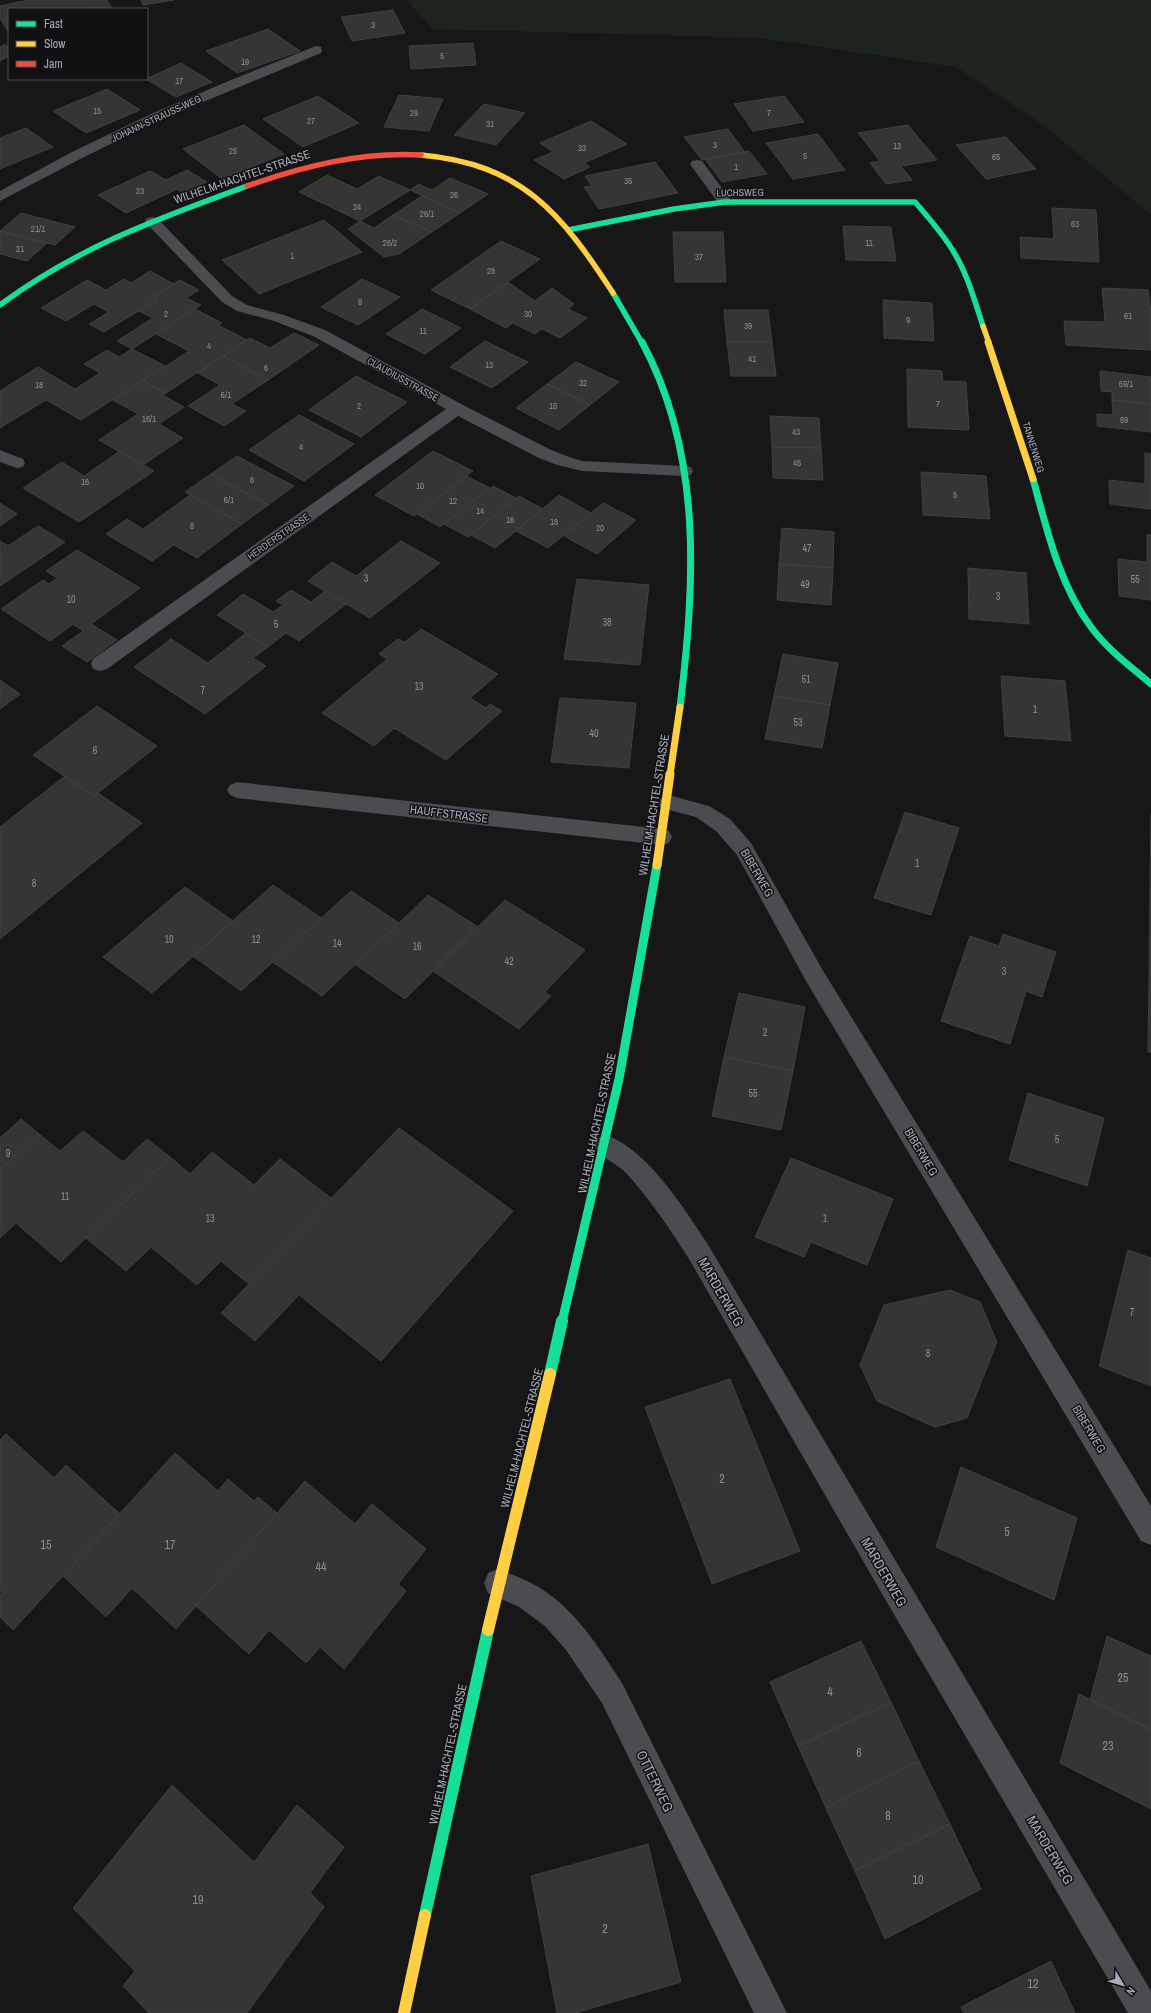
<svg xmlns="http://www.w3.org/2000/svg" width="1151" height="2013" font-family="'Archivo Narrow',sans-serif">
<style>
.green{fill:#1d241e}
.building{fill:#353536;stroke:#3f4043}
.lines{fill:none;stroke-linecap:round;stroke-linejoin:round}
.lane{fill:#4b4c50;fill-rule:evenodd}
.street{fill:#4b4c50;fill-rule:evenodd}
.fast-far3{stroke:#16e098;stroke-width:5.5}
.fast-far2{stroke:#16e098;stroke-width:7}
.fast-far1{stroke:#16e098;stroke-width:9}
.fast{stroke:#16e098;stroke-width:12}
.slow-far3{stroke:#ffcf43;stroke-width:5.5}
.slow-far2{stroke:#ffcf43;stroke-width:7}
.slow-far1{stroke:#ffcf43;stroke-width:9}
.slow{stroke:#ffcf43;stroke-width:12}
.jam{stroke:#f24e42;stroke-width:5.5}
.labels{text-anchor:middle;stroke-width:3;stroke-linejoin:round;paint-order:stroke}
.far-number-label{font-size:9px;fill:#8a8e98}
.far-street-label{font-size:10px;fill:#a7abb8;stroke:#111113}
.number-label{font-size:10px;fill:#8a8e98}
.street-label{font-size:12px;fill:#a7abb8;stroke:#111113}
.near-number-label{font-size:12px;fill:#8a8e98}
.near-street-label{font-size:14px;fill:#a7abb8;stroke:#111113}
</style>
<rect width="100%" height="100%" fill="#171717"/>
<path class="green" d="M 407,0 L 1151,0 L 1151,215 L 1042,124 L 956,67 L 760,38 L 432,29 Z"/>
<path class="building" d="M 29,0 L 107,0 L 112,8 L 9,9 L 8,31 L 0,18 L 0,6 Z
M 141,0 L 174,0 L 143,5 Z
M 393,10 L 405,33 L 352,41 L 341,17 Z
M 268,29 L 300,51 L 237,73 L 206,51 Z
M 473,43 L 476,65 L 411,69 L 409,46 Z
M 4,45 L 9,47 L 9,56 L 0,61 L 0,47 Z
M 181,63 L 212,82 L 176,97 L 146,79 Z
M 107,89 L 140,110 L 86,133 L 53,111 Z
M 399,95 L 443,99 L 429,131 L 384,127 Z
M 318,96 L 359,123 L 303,147 L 263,119 Z
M 784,96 L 804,122 L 753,131 L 734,104 Z
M 484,104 L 525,113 L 496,145 L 454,135 Z
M 591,121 L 627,144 L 584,163 L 590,167 L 564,179 L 534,160 L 553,152 L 540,143 Z
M 244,125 L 284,154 L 222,179 L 183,149 Z
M 908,125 L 937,160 L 901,166 L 912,180 L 886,184 L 870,163 L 880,161 L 858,133 Z
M 26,128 L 53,147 L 0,169 L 0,138 Z
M 728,129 L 745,152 L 702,160 L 684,137 Z
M 818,134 L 845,170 L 793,179 L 766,143 Z
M 1006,137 L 1036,169 L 986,179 L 956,145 Z
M 749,151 L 767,174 L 722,182 L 705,159 Z
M 655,162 L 678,193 L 599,209 L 584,187 L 592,186 L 585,176 Z
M 187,170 L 207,182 L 184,193 L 177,189 L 126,213 L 98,195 L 150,171 L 166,180 Z
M 327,175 L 357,189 L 379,176 L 410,190 L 360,221 L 299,192 Z
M 450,178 L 488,194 L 460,213 L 410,190 L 419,184 L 432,190 Z
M 422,196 L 460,213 L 432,232 L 393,215 Z
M 1052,208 L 1096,210 L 1099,262 L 1021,258 L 1020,237 L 1054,239 Z
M 21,213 L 75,227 L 55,245 L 0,231 Z
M 393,215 L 432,232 L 399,254 L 384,257 L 348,229 L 360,221 L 374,228 Z
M 324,220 L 362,252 L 259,294 L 222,260 Z
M 843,226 L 891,227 L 896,261 L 846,260 Z
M 0,231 L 47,243 L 27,261 L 0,254 Z
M 673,232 L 723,232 L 726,282 L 675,282 Z
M 501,241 L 540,259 L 470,309 L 431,290 Z
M 150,271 L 174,284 L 153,297 L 158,299 L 104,332 L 89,324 L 109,312 L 94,304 L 66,321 L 41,308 L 87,280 L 106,290 L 124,279 L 131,283 Z
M 362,279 L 400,297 L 358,325 L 321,307 Z
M 180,280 L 199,290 L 186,298 L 201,305 L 132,349 L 117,341 L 153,318 L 139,311 L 158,299 L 153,297 Z
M 508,282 L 535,301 L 552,288 L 574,304 L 568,309 L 587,318 L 560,338 L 542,329 L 535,334 L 513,323 L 506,328 L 470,309 Z
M 1102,288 L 1148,290 L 1151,312 L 1151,350 L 1066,345 L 1064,321 L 1105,322 Z
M 883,300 L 932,303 L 934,341 L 884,338 Z
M 195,309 L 222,323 L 218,325 L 247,340 L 166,393 L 143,381 L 189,351 L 156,334 Z
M 422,309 L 461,328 L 425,354 L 386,334 Z
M 724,310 L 768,310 L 772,342 L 727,342 Z
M 294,333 L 319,345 L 268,380 L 223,356 L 250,338 L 270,348 Z
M 485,341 L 528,362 L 492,388 L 450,367 Z
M 727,342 L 772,342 L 776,376 L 731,376 Z
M 132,349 L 165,366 L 81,420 L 46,400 L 0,428 L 0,391 L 38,367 L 75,389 L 100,373 L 84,364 L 107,350 L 119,357 Z
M 223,356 L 268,380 L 232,404 L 246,411 L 224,426 L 188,406 L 220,385 L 198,373 Z
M 576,362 L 619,382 L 590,405 L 547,384 Z
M 907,369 L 942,371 L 943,381 L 966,382 L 969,430 L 908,427 Z
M 1100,371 L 1151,377 L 1151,404 L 1112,400 L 1112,392 L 1101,391 Z
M 356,376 L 407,402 L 361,437 L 309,410 Z
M 143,381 L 166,393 L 163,395 L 184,407 L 159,424 L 183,438 L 143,465 L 99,440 L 138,414 L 113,400 Z
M 547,384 L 590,405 L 559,430 L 516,408 Z
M 1112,400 L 1151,404 L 1151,432 L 1097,426 L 1097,414 L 1113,415 Z
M 299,415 L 354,444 L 304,481 L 249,450 Z
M 770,416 L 819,418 L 821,448 L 772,447 Z
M 772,447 L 821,448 L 823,480 L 773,478 Z
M 120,451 L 154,471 L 79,522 L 23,488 L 62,462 L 84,476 Z
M 433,451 L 473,471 L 414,516 L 375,495 Z
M 1145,453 L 1151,454 L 1151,509 L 1110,504 L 1109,480 L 1145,484 Z
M 237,456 L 294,486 L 268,505 L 211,474 Z
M 921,472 L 986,476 L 990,519 L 923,515 Z
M 211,474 L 268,505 L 242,524 L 185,492 Z
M 466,476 L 490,488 L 440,527 L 417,514 Z
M 493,486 L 516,498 L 468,537 L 444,524 Z
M 190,495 L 242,524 L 197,558 L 174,545 L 152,561 L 106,534 L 127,519 L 143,529 Z
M 559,495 L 591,513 L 548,548 L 516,531 Z
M 519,496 L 543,509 L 495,548 L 471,535 Z
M 0,503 L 17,514 L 0,526 Z
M 603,503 L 636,520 L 597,554 L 564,536 Z
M 38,526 L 65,542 L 0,586 L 0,541 L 8,546 Z
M 782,528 L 834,532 L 833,568 L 779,564 Z
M 1147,535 L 1151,535 L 1151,600 L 1119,596 L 1118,559 L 1147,562 Z
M 401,541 L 440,563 L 370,618 L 308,581 L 332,562 L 356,576 Z
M 77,550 L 140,588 L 91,624 L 117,640 L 87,662 L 62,646 L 83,631 L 73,624 L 50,641 L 1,609 L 43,580 L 49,584 L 57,578 L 46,571 Z
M 779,564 L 833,568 L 831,605 L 777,600 Z
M 968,568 L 1026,573 L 1029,624 L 969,619 Z
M 577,579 L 649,585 L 640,665 L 564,659 Z
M 291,590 L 311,602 L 325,591 L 346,604 L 299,641 L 286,633 L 268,647 L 217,615 L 243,594 L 273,612 L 283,605 L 276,601 Z
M 421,629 L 498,674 L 470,698 L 486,708 L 490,704 L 502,711 L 446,760 L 394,728 L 374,746 L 322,713 L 387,659 L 379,654 L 398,639 L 405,642 Z
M 246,633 L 268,647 L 253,658 L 266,666 L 205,714 L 134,667 L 171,639 L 208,663 Z
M 783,654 L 838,663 L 830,705 L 774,696 Z
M 1001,676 L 1065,681 L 1071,741 L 1005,736 Z
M 0,680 L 20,694 L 0,709 Z
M 774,696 L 830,705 L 822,748 L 765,739 Z
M 560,698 L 636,703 L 629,768 L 551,762 Z
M 97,706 L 157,746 L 94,796 L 33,755 Z
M 65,776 L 94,796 L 98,793 L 142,823 L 0,939 L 0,827 Z
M 905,812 L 959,828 L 931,915 L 874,898 Z
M 1151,814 L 1151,1052 L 1148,1052 Z
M 273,885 L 321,918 L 241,991 L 193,956 Z
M 185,887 L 233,921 L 152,993 L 103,957 Z
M 351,891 L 399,923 L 322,996 L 273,962 Z
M 428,895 L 478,927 L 405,999 L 356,965 Z
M 505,900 L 585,950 L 545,992 L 551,996 L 519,1029 L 433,971 Z
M 1003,934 L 1056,952 L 1042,997 L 1026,991 L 1010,1044 L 941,1021 L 970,936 L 999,946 Z
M 739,993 L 805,1007 L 793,1071 L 724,1057 Z
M 724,1057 L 793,1071 L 781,1130 L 712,1116 Z
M 1028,1093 L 1104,1118 L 1087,1186 L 1009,1160 Z
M 21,1119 L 39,1134 L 0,1169 L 0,1138 Z
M 399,1128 L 513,1211 L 381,1361 L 299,1295 L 255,1341 L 221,1313 Z
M 83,1131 L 123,1162 L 147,1139 L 170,1157 L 61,1262 L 16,1223 L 0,1238 L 0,1169 L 39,1134 L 60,1151 Z
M 212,1152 L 254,1185 L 280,1159 L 331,1198 L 249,1284 L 221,1261 L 197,1285 L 151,1247 L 126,1271 L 86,1238 L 170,1157 L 190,1174 Z
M 791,1158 L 893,1199 L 867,1265 L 811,1242 L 804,1257 L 755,1237 Z
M 1128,1250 L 1151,1258 L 1151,1386 L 1099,1366 Z
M 950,1290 L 980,1302 L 997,1342 L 967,1418 L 935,1427 L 877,1401 L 860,1365 L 884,1305 Z
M 730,1379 L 800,1551 L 712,1584 L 645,1407 Z
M 6,1434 L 54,1478 L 66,1465 L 120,1514 L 13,1630 L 0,1617 L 0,1595 L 2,1592 L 0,1590 L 0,1440 Z
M 175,1453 L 218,1491 L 228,1479 L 254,1501 L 258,1497 L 277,1513 L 176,1629 L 132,1588 L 106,1617 L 63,1576 Z
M 961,1467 L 1077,1518 L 1054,1600 L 936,1547 Z
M 305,1481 L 355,1524 L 372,1504 L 426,1549 L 398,1584 L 406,1591 L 344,1669 L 320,1647 L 306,1663 L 269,1630 L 249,1654 L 196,1606 Z
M 1107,1636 L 1151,1656 L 1151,1730 L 1090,1700 Z
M 861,1641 L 891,1702 L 798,1746 L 770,1682 Z
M 1079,1694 L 1151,1730 L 1151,1809 L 1060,1763 Z
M 891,1702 L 919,1761 L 826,1808 L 798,1746 Z
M 919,1761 L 950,1824 L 855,1871 L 826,1808 Z
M 172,1785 L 254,1862 L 297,1805 L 344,1847 L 310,1893 L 324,1907 L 247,2013 L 149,2013 L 123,1986 L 135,1971 L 73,1908 Z
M 950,1824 L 981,1889 L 885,1939 L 855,1871 Z
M 648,1844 L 681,1982 L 575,2013 L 557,2013 L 531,1876 Z
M 1051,1961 L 1075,2013 L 964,2013 L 961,2007 Z"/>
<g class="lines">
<path class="lane" d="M 697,160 L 702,161 L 730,199 L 732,202 L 730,205 L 720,205 L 692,167 L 690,164 L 692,161 Z
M 0,450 L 23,459 L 25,463 L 23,467 L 17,468 L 0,462 Z
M 668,795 L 709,806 L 730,819 L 751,843 L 822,969 L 1151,1506 L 1151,1545 L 1141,1541 L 806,981 L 737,855 L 716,831 L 696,817 L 661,808 L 658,803 L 661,798 Z
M 606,1135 C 648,1150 683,1207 707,1243 L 1151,1991 L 1151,2013 L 1128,2013 L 885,1599 L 689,1259 C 670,1229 650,1199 626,1173 C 616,1162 601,1159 594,1145 L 598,1138 Z
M 498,1569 C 512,1575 527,1580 540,1588 C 577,1611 599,1648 622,1683 L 787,2013 L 754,2013 L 602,1703 L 566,1650 L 545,1626 L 519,1607 L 488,1593 L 484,1583 L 488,1573 Z"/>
<path class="street" d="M 316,46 L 321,47 L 322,50 L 321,53 L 160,120 L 82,158 L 0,201 L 0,191 L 72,152 L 151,114 L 231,80 Z
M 152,217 L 157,218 L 232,296 L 247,305 L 284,315 L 325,330 L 463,405 L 549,449 L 569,457 L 582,461 L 685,466 L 691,467 L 693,471 L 691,475 L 685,476 L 582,471 L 557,465 L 537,457 L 458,416 L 107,669 L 100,671 L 93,669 L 91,664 L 93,659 L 446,409 L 313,336 L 274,321 L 237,311 L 222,302 L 147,224 L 145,221 L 147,218 Z
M 237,782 L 662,829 L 669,831 L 672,837 L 669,843 L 662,845 L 237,798 L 230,795 L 227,790 L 230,785 Z"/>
<path class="fast-far3" d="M 568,230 L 674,209 L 725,202 L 915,202 C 929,218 944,235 955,254 C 968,276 975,302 983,326
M 613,293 L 642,343
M 0,305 C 78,247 157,219 247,186"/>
<path class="fast-far2" d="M 642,342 C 703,455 695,584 680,707
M 1033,479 C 1047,530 1059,584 1091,627 C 1107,649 1130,666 1151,684"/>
<path class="fast-far1" d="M 562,1322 L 619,1079 L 657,865"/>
<path class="fast" d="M 550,1374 L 562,1321
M 425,1915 L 488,1630"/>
<path class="slow-far3" d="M 421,155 C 522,164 561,213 613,293
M 983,326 L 989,343"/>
<path class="slow-far2" d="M 988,342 L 1033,479
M 670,775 L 680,707"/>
<path class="slow-far1" d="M 657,865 L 670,774"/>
<path class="slow" d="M 488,1630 L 550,1374
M 404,2013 L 425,1915"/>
<path class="jam" d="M 247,186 C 304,166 360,152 421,155"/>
</g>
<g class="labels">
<g class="far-number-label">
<text x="373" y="28">3</text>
<text x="442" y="59">5</text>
<text x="245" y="65">19</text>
<text x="179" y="84">17</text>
<text x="97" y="114">15</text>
<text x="414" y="116">29</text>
<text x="769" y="116">7</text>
<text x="311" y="124">27</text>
<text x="490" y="127">31</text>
<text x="715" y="148">3</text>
<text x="897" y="149">13</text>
<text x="582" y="151">33</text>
<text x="233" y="154">25</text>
<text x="805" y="159">5</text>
<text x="996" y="160">65</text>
<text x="736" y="170">1</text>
<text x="628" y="184">35</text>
<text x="140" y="194">23</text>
<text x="454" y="198">26</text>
<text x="357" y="210">24</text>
<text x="427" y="217">26/1</text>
<text x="1075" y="227">63</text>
<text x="38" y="232">21/1</text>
<text x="390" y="246">26/2</text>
<text x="869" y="246">11</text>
<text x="20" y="252">21</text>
<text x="292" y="259">1</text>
<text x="699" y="260">37</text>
<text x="491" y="274">28</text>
<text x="360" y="305">9</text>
<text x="166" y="317">2</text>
<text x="528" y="317">30</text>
<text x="1128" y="319">61</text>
<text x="908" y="323">9</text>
<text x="748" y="329">39</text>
<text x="423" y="334">11</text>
<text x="209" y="349">4</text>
<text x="752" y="362">41</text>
<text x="489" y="368">13</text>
<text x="266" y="371">6</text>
<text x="583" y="386">32</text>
<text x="1126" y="387">59/1</text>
<text x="39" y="388">18</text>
<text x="226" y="398">6/1</text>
<text x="938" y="407">7</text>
<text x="359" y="409">2</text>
<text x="553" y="409">15</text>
<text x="149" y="422">16/1</text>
<text x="1124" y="423">59</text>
<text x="796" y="435">43</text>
<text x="301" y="450">4</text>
<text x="797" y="466">45</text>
<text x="252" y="483">6</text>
<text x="85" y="485">16</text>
<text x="420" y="489">10</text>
<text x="955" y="498">5</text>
<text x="229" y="503">6/1</text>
<text x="453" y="504">12</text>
<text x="480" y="514">14</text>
<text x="510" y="523">16</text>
<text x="554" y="525">18</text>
<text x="192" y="529">8</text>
<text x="600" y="531">20</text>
</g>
<g class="far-street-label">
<text transform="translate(156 118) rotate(-25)" y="4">JOHANN-STRAUSS-WEG</text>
<text transform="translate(740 192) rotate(-1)" y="4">LUCHSWEG</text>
<text transform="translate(403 379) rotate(29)" y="4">CLAUDIUSSTRASSE</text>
<text transform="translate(1034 447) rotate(73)" y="4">TANNENWEG</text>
<text transform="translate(278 536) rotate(-35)" y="4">HERDERSTRASSE</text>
</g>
<g class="number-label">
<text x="807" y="552">47</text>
<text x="366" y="582">3</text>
<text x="1135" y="583">55</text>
<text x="805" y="588">49</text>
<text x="998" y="600">3</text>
<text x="71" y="603">10</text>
<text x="607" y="626">38</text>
<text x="276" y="628">5</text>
<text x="806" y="683">51</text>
<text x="419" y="690">13</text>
<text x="203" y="694">7</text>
<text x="1035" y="713">1</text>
<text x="798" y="726">53</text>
<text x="594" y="737">40</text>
<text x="95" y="754">6</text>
<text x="917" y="867">1</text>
<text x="34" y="887">8</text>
<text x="169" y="943">10</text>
<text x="256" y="943">12</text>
<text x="337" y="947">14</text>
<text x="417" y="950">16</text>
<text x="509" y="965">42</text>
<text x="1004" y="975">3</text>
<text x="765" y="1036">2</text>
<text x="753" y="1097">55</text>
<text x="1057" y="1143">5</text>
<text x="8" y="1157">9</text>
<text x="65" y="1200">11</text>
<text x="210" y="1222">13</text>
<text x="825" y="1222">1</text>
<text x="1132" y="1316">7</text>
<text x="928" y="1357">8</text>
</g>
<g class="street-label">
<text transform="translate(242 177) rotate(-19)" y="4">WILHELM-HACHTEL-STRASSE</text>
<text transform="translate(654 805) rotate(-81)" y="4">WILHELM-HACHTEL-STRASSE</text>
<text transform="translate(449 814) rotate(7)" y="4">HAUFFSTRASSE</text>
<text transform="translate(757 873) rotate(60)" y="4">BIBERWEG</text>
<text transform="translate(597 1123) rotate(-78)" y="4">WILHELM-HACHTEL-STRASSE</text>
<text transform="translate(921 1152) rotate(59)" y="4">BIBERWEG</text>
<text transform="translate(1089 1429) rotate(59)" y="4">BIBERWEG</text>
<text transform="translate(522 1438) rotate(-76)" y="4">WILHELM-HACHTEL-STRASSE</text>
<text transform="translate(448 1754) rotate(-78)" y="4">WILHELM-HACHTEL-STRASSE</text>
</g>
<g class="near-number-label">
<text x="722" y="1483">2</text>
<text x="1007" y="1536">5</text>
<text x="46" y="1549">15</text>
<text x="170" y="1549">17</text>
<text x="321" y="1571">44</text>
<text x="1123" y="1682">25</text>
<text x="830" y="1696">4</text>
<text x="1108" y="1750">23</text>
<text x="859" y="1757">6</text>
<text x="888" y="1820">8</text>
<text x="918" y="1884">10</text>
<text x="198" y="1904">19</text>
<text x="605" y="1933">2</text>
<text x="1033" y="1988">12</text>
</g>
<g class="near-street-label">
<text transform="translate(721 1292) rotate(60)" y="5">MARDERWEG</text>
<text transform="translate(884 1572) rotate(60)" y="5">MARDERWEG</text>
<text transform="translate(655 1781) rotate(64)" y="5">OTTERWEG</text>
<text transform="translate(1050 1850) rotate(59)" y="5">MARDERWEG</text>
</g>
</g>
<rect x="8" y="8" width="140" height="72" fill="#111113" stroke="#4d4f55"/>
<rect x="16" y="21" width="20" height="6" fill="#16e098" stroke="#4d4f55"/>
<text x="44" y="28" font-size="12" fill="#a7abb8">Fast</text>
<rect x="16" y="41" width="20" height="6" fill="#ffcf43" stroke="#4d4f55"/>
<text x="44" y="48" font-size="12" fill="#a7abb8">Slow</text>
<rect x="16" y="61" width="20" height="6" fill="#f24e42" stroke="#4d4f55"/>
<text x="44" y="68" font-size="12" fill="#a7abb8">Jam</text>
<g transform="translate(1123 1985) rotate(128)" stroke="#111113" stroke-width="3" paint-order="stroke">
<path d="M0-3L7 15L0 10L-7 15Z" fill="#a7abb8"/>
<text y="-6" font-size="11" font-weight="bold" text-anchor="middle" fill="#a7abb8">N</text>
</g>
</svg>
